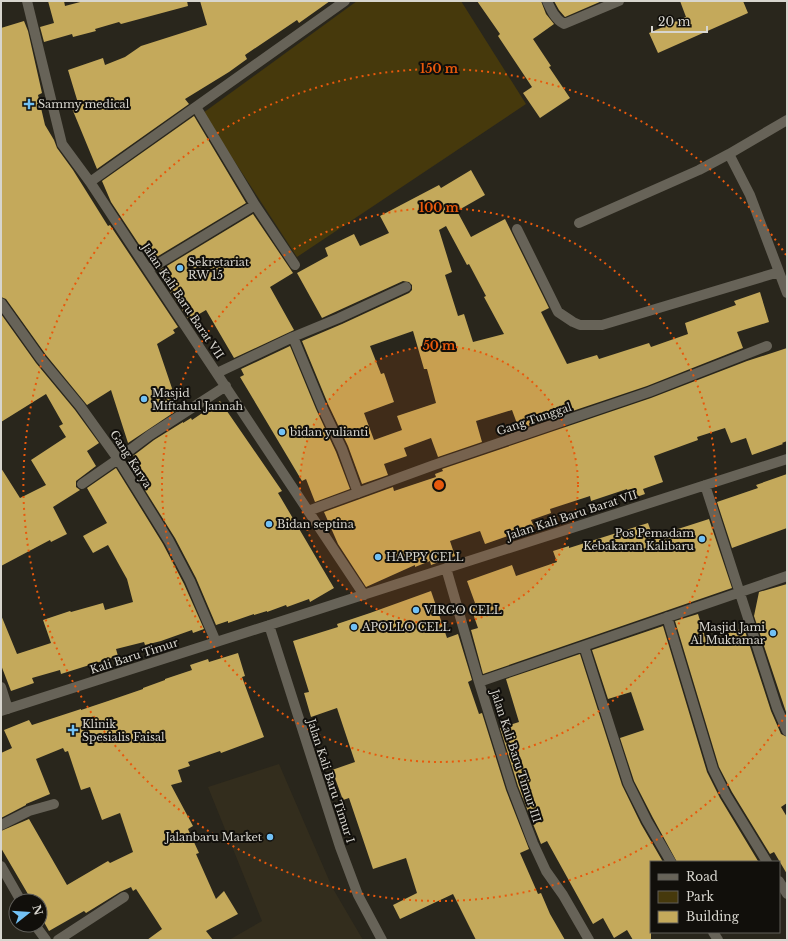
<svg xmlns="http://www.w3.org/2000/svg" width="788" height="941" font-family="'Libre Baskerville',serif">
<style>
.built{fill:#332d1d}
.green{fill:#46390c}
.building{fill:#c4a95b;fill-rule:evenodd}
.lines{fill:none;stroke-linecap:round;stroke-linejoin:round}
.minor{stroke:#676358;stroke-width:10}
.ring{fill:none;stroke:#e8590c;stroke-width:2;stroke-dasharray:2 4}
.poi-dot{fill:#72c1f5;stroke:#110f0b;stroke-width:1.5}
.labels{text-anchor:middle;stroke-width:4;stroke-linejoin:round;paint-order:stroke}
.poi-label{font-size:11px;fill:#d7d5ce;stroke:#110f0b;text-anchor:start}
.street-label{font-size:11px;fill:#d7d5ce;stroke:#110f0b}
.centre{fill:#e8590c;stroke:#110f0b;stroke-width:2}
.ring-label{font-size:12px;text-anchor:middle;font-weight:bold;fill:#e8590c;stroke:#110f0b;stroke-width:4;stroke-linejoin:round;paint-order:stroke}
</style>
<rect width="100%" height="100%" fill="#29261c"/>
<path class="built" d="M 279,764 L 332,887 L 363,940 L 229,940 L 262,921 L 208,787 Z"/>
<path class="green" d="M 357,1 L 461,1 L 526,104 L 297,257 L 203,113 Z"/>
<path class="building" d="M 48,1 L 64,1 L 65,6 L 84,1 L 187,1 L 188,6 L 121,24 L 119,22 L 95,29 L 96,31 L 73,37 L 72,34 L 44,42 L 40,27 L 54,23 Z
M 200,1 L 330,1 L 299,23 L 297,20 L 245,55 L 247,59 L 229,72 L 185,99 L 189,104 L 97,169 L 71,106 L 78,103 L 68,70 L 103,58 L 105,65 L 125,57 L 141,46 L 207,25 Z
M 477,1 L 541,1 L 546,14 L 554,24 L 533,39 L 551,66 L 549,67 L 570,98 L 540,118 L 523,93 L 532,87 L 498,36 L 500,34 Z
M 554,1 L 602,1 L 565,17 L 559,10 Z
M 680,1 L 743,1 L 748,13 L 658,53 L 649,33 L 686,17 Z
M 24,21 L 28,31 L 42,93 L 38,95 L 45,125 L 54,140 L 57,148 L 73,170 L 108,226 L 110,225 L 178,327 L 173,330 L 175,333 L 157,344 L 179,409 L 128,443 L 111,390 L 87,405 L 46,355 L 6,299 L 1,297 L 1,28 Z
M 194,116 L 246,203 L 150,261 L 111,202 L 102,181 Z
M 471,170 L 485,195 L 457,211 L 471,237 L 505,219 L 549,308 L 541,312 L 567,364 L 597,355 L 599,359 L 649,343 L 651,347 L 688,334 L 685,323 L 736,305 L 734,301 L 760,292 L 769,322 L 737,332 L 743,348 L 647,386 L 519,429 L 512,410 L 476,421 L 482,442 L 438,457 L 431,438 L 404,448 L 407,456 L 384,464 L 388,475 L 362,484 L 348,446 L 328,404 L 302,341 L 342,324 L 409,293 L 412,290 L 412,285 L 409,282 L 403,281 L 322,318 L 297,273 L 328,256 L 325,248 L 354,234 L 360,246 L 389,233 L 380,216 L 439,185 L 441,188 ZM 446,226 L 467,265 L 469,264 L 486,296 L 484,297 L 504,334 L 473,342 L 464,314 L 458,316 L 445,275 L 452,272 L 439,230 ZM 413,331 L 424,369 L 427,369 L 436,403 L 397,416 L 402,430 L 374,440 L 364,413 L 394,402 L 384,373 L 381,374 L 370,346 Z
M 253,214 L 293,273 L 270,287 L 294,330 L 234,358 L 206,310 L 189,320 L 157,272 Z
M 1,314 L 36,363 L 75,410 L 99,443 L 87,451 L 96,466 L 76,481 L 76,487 L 80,490 L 53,507 L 67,534 L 51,542 L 50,540 L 1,566 L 1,468 L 20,498 L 46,485 L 31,460 L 66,437 L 59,426 L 63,424 L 46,394 L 1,422 Z
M 290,346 L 316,409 L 336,452 L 350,489 L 315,502 L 306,479 L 302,481 L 240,377 L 244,375 L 241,369 Z
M 787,348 L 787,441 L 782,443 L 783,444 L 752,455 L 746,438 L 731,443 L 725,428 L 697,437 L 698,440 L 654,456 L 663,482 L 643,489 L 645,494 L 631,499 L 627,489 L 591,501 L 590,496 L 550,509 L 551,513 L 531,520 L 534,527 L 485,544 L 480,531 L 450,541 L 455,556 L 431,565 L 430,561 L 415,567 L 415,565 L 366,587 L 338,544 L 324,512 L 393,487 L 394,491 L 436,477 L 435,474 L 443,471 L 442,469 L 651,398 L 747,361 Z
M 220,401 L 282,491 L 278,493 L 334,588 L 310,602 L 309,599 L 287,607 L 286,605 L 267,612 L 267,611 L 254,615 L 254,614 L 228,623 L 228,621 L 216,625 L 196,578 L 175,538 L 143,487 L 133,456 L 154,440 L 183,422 L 183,423 L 191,418 L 192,420 Z
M 116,468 L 163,544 L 184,584 L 204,629 L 193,633 L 192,630 L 161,641 L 145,645 L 144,642 L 116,649 L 118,656 L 61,674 L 60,670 L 32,678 L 34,683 L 11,691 L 1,665 L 1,615 L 17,654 L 51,643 L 43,620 L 70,611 L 71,612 L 103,603 L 105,610 L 133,602 L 127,579 L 108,545 L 93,553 L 83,536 L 107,523 L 87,488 Z
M 787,474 L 787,528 L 732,548 L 717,502 L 758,488 L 756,485 Z
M 709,519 L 732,588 L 483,674 L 471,630 L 478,628 L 470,605 L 475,603 L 467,581 L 512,565 L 516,576 L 557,562 L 553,551 L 569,546 L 569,548 L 648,523 L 653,537 Z
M 787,584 L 787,715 L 754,616 L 759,592 Z
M 431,591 L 447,638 L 458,634 L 472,680 L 468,682 L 479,714 L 482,713 L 506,790 L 529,849 L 520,853 L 538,894 L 541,893 L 550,914 L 565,940 L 476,940 L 453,894 L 400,919 L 393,905 L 417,893 L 406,858 L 373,869 L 349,798 L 343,800 L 332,770 L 355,762 L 337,708 L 311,717 L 304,693 L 309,692 L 293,641 L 338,627 L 337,624 L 370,613 Z
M 698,614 L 706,640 L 744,628 L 771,711 L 781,734 L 787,737 L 787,803 L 781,807 L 787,817 L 787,874 L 774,852 L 770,854 L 732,792 L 719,767 L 675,621 Z
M 663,626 L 707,772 L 720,798 L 758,861 L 756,862 L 677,862 L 653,818 L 634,781 L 620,738 L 644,730 L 631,692 L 608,699 L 592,650 Z
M 238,653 L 245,676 L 242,677 L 264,737 L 221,753 L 220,751 L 188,762 L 190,766 L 178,770 L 182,782 L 171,785 L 193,826 L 188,829 L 199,853 L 196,854 L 216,899 L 224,891 L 238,914 L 206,931 L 213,940 L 147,940 L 162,929 L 136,889 L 133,891 L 131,887 L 120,892 L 86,913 L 84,911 L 49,931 L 40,915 L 40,901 L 32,901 L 1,848 L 1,831 L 29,819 L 67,885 L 108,861 L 110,863 L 133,852 L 120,813 L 102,820 L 90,787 L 81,790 L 68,751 L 65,752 L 63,748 L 36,759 L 50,794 L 26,804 L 26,805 L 1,818 L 1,753 L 12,748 L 4,730 L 29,720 L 32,725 L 81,709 L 81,710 L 108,701 L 143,689 L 143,688 L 165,680 L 165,679 L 192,670 L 190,665 L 208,659 L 209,662 Z
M 580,654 L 622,785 L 641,824 L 663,862 L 651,862 L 651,940 L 633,940 L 627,930 L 614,938 L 603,918 L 593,924 L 547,841 L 541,844 L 518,786 L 500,728 L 519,722 L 506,679 Z"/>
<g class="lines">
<path class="minor" d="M 27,1 L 62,144 L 90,182 L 148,270 L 364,595
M 547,1 C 551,10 555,19 564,24 L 619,1
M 196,107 L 255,205 L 295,265
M 729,154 L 787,120
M 90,182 L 345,1
M 579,223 L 699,170 L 729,154 L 750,195 L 787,293
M 517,229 L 558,312 L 573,322 L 580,325 L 602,325 L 779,272
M 148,270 L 255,205
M 1,303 L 41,359 L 80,406 L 118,459 L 169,541 L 190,581 L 216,642
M 293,337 L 322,407 L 342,449 L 358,493
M 217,373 L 293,337 L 339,318 L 406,287
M 82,484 L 118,459 L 150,435 L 226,386
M 705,485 L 777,708 L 787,731
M 308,511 L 434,465 L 649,392 L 767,346
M 446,568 L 479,682 L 512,788 L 533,843 L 546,871 L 563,895 L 589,940
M 667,617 L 713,769 L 726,795 L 767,862
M 269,625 L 340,847 L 358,895 L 382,940
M 584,646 L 628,783 L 647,821 L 671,862
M 479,682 L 787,576
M 1,687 L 8,709
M 1,711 L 787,459
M 1,825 L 29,811 L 54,804
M 1,866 L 21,901
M 779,881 L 787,894
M 35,925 L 46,940
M 713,932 L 718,940
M 58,940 L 124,897"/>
</g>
<circle cx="439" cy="485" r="139" fill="#e8590c" fill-opacity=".12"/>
<g class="ring">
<circle cx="439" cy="485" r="139"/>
<circle cx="439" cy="485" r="277"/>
<path d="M786 715A416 416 0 1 1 786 255"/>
</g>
<g class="poi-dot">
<path d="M27 98h4v4h4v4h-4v4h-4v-4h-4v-4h4z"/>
<circle cx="180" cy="268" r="4"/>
<circle cx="144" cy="399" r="4"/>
<circle cx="282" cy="432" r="4"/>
<circle cx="269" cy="524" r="4"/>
<circle cx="702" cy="539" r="4"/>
<circle cx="378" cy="557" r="4"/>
<circle cx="416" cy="610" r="4"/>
<circle cx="354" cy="627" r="4"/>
<circle cx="773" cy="633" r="4"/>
<path d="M71 724h4v4h4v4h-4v4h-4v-4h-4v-4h4z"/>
<circle cx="270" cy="837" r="4"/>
</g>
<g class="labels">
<g class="poi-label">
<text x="38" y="108">Sammy medical</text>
<text x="188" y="266">Sekretariat<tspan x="188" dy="13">RW 15</tspan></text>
<text x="152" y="397">Masjid<tspan x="152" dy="13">Miftahul Jannah</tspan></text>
<text x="290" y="436">bidan yulianti</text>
<text x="277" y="528">Bidan septina</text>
<text x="694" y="537" text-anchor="end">Pos Pemadam<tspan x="694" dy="13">Kebakaran Kalibaru</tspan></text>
<text x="386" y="561">HAPPY CELL</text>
<text x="424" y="614">VIRGO CELL</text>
<text x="362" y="631">APOLLO CELL</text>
<text x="765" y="631" text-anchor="end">Masjid Jami<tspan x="765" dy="13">Al Muktamar</tspan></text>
<text x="82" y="728">Klinik<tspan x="82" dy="13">Spesialis Faisal</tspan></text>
<text x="262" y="841" text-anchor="end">Jalanbaru Market</text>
</g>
<g class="street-label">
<text transform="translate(183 301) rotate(56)" y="4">Jalan Kali Baru Barat VII</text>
<text transform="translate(534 419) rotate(-19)" y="4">Gang Tunggal</text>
<text transform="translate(131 459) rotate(57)" y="4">Gang Karya</text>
<text transform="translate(572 515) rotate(-18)" y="4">Jalan Kali Baru Barat VII</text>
<text transform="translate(134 656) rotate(-18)" y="4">Kali Baru Timur</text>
<text transform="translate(516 756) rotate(72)" y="4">Jalan Kali Baru Timur III</text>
<text transform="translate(331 781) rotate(72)" y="4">Jalan Kali Baru Timur I</text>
</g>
</g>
<circle cx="439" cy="485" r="6" class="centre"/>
<g class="ring-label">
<text x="439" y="73">150 m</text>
<text x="439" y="212">100 m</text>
<text x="439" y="350">50 m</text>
</g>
<rect width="788" height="941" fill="none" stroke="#d7d5ce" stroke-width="4"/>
<rect x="650" y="861" width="130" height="72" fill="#110f0b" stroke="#605e59"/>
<rect x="658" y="874" width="20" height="6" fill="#676358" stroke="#605e59"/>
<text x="686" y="881" font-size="12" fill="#d7d5ce">Road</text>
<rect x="658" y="891" width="20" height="12" fill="#46390c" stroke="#605e59"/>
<text x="686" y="901" font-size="12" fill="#d7d5ce">Park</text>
<rect x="658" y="911" width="20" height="12" fill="#c4a95b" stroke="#605e59"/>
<text x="686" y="921" font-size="12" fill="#d7d5ce">Building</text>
<g transform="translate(28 913) rotate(73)"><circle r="19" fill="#110f0b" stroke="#605e59"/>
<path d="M0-3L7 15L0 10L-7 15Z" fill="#72c1f5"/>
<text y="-6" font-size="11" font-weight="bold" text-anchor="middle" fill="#d7d5ce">N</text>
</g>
<path d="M652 26v6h55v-6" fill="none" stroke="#d7d5ce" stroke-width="2"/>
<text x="658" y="26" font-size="12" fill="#d7d5ce" stroke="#110f0b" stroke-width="3" paint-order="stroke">20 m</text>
</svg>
